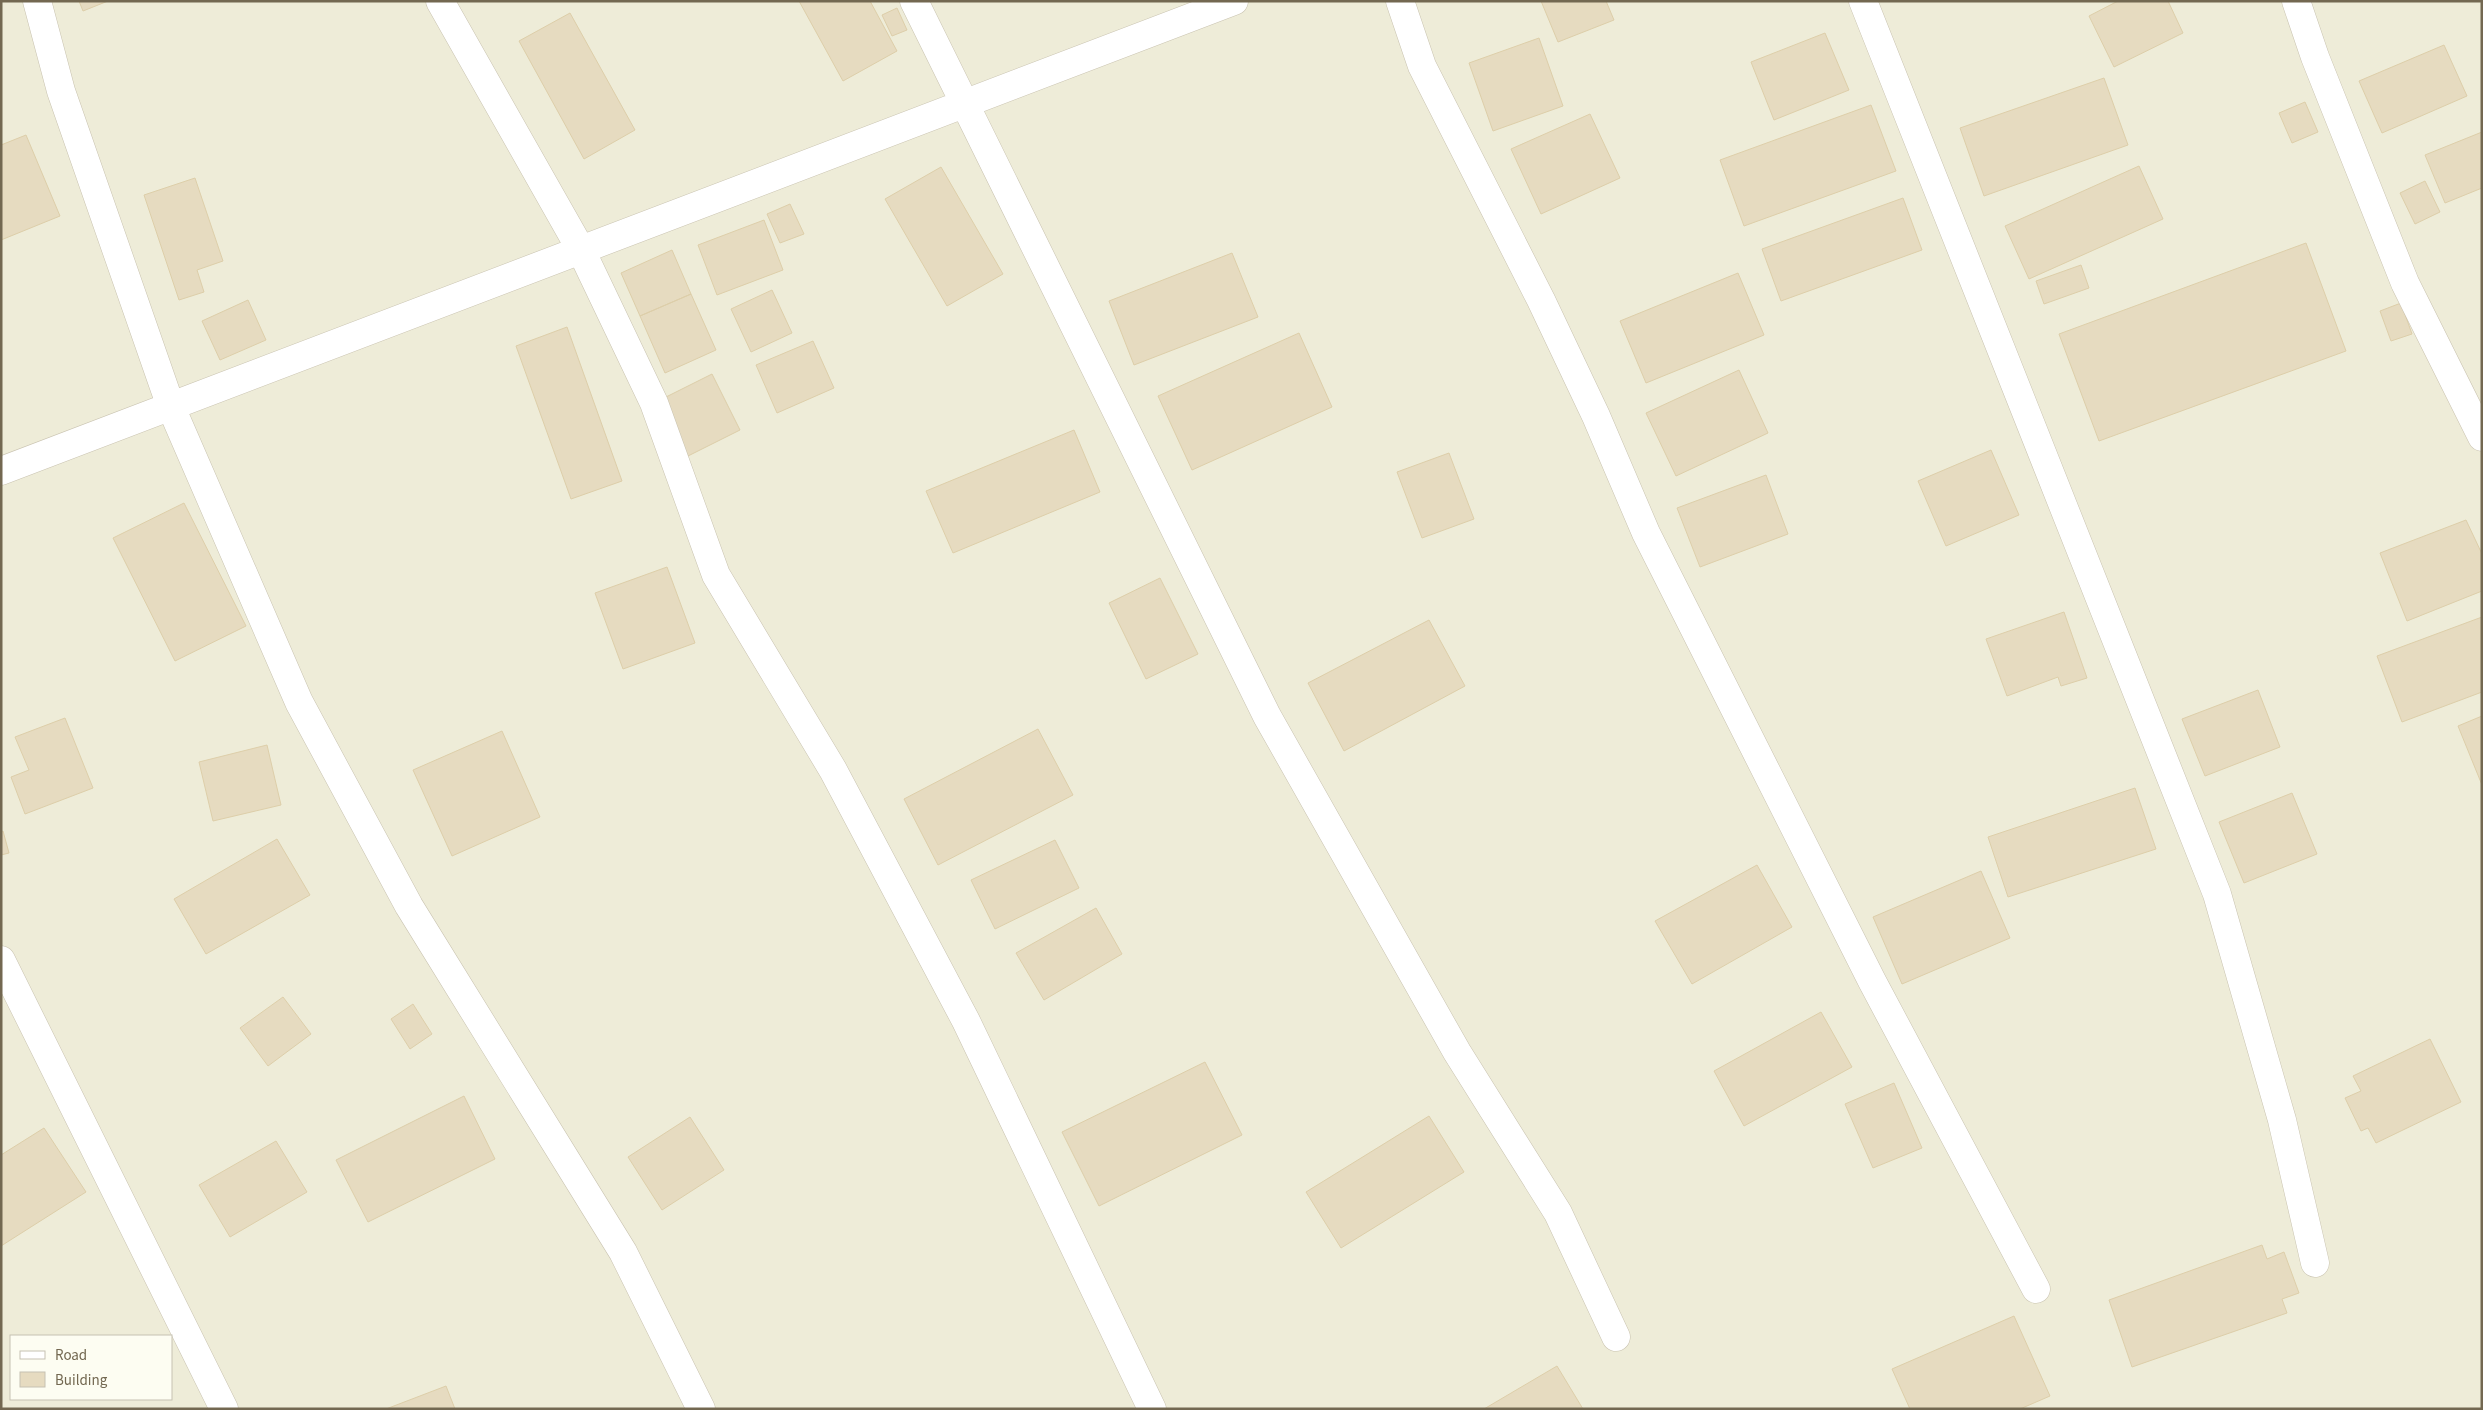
<svg xmlns="http://www.w3.org/2000/svg" width="2483" height="1410" font-family="'Source Sans 3',sans-serif">
<style>
.residential{fill:#eeecd8;fill-rule:evenodd}
.building{fill:#e6dbc0;stroke:#ddcea9}
.lines{fill:none;stroke-linecap:round;stroke-linejoin:round}
.street-casing{stroke:#c9c3b0;stroke-width:29}
.street{stroke:#fff;stroke-width:28}
</style>
<rect width="100%" height="100%" fill="#fbfaec"/>
<path class="residential" d="M 1,1 L 2482,1 L 2482,1409 L 1,1409 ZM 11,1336 L 171,1336 L 171,1399 L 11,1399 Z"/>
<path class="building" d="M 79,1 L 108,1 L 83,11 Z
M 799,1 L 870,1 L 897,51 L 843,81 Z
M 1541,1 L 1606,1 L 1614,20 L 1558,42 Z
M 2118,1 L 2168,1 L 2183,33 L 2114,67 L 2089,16 Z
M 897,8 L 907,30 L 892,36 L 882,15 Z
M 570,13 L 635,130 L 584,159 L 519,41 Z
M 1825,33 L 1849,90 L 1774,120 L 1751,62 Z
M 1539,38 L 1563,106 L 1493,131 L 1469,63 Z
M 2444,45 L 2467,96 L 2382,133 L 2359,81 Z
M 2104,78 L 2128,145 L 1984,196 L 1960,128 Z
M 2305,102 L 2318,132 L 2292,143 L 2279,113 Z
M 1871,105 L 1896,171 L 1744,226 L 1720,160 Z
M 1590,114 L 1620,178 L 1541,214 L 1511,149 Z
M 2482,132 L 2482,188 L 2445,203 L 2425,155 Z
M 26,135 L 60,216 L 1,240 L 1,145 Z
M 2139,166 L 2163,219 L 2029,279 L 2005,226 Z
M 941,167 L 1003,274 L 947,306 L 885,199 Z
M 195,178 L 223,261 L 197,270 L 204,292 L 179,300 L 144,195 Z
M 2425,181 L 2440,212 L 2415,224 L 2400,193 Z
M 1903,198 L 1922,250 L 1781,301 L 1762,249 Z
M 790,204 L 804,234 L 780,243 L 767,214 Z
M 764,220 L 783,270 L 717,295 L 698,245 Z
M 2306,243 L 2346,351 L 2099,441 L 2059,334 Z
M 672,250 L 691,294 L 640,316 L 621,273 Z
M 1232,253 L 1258,317 L 1134,365 L 1109,301 Z
M 2081,265 L 2089,288 L 2044,304 L 2036,281 Z
M 1738,273 L 1764,335 L 1646,383 L 1620,321 Z
M 772,290 L 792,333 L 751,352 L 731,309 Z
M 691,294 L 716,350 L 665,373 L 640,316 Z
M 248,300 L 266,340 L 220,360 L 202,321 Z
M 2401,303 L 2412,334 L 2391,341 L 2380,311 Z
M 567,327 L 622,481 L 571,499 L 516,346 Z
M 1299,333 L 1332,407 L 1192,470 L 1158,396 Z
M 813,341 L 834,388 L 777,413 L 756,365 Z
M 1739,370 L 1768,433 L 1676,476 L 1646,413 Z
M 712,374 L 740,430 L 682,459 L 654,403 Z
M 1074,430 L 1100,492 L 953,553 L 926,491 Z
M 1991,450 L 2019,515 L 1946,546 L 1918,481 Z
M 1449,453 L 1474,519 L 1422,538 L 1397,472 Z
M 1766,475 L 1788,534 L 1700,567 L 1677,508 Z
M 184,503 L 246,626 L 175,661 L 113,538 Z
M 2466,520 L 2482,554 L 2482,591 L 2407,621 L 2380,553 Z
M 667,567 L 695,643 L 623,669 L 595,593 Z
M 1160,578 L 1198,654 L 1146,679 L 1109,603 Z
M 2064,612 L 2087,678 L 2061,686 L 2058,677 L 2007,696 L 1986,639 Z
M 2482,617 L 2482,692 L 2402,722 L 2377,656 Z
M 1429,620 L 1465,686 L 1344,751 L 1308,683 Z
M 2258,690 L 2280,747 L 2205,776 L 2182,719 Z
M 2482,716 L 2482,785 L 2458,726 Z
M 65,718 L 93,788 L 25,814 L 11,777 L 29,770 L 15,737 Z
M 1038,729 L 1073,795 L 938,865 L 904,799 Z
M 502,731 L 540,817 L 452,856 L 413,770 Z
M 267,745 L 281,805 L 213,821 L 199,762 Z
M 2135,788 L 2156,849 L 2008,897 L 1988,837 Z
M 2292,793 L 2317,854 L 2244,883 L 2219,822 Z
M 3,831 L 9,853 L 1,855 L 1,832 Z
M 277,839 L 310,895 L 206,954 L 174,899 Z
M 1055,840 L 1079,888 L 995,929 L 971,880 Z
M 1757,865 L 1792,927 L 1692,984 L 1655,921 Z
M 1981,871 L 2010,938 L 1902,984 L 1873,917 Z
M 1096,908 L 1122,954 L 1044,1000 L 1016,953 Z
M 283,997 L 311,1034 L 268,1066 L 240,1028 Z
M 413,1004 L 432,1034 L 410,1049 L 391,1019 Z
M 1821,1012 L 1852,1067 L 1744,1126 L 1714,1071 Z
M 2430,1039 L 2461,1102 L 2376,1143 L 2368,1128 L 2361,1131 L 2345,1098 L 2361,1091 L 2353,1076 Z
M 1205,1062 L 1242,1135 L 1099,1206 L 1062,1132 Z
M 1894,1083 L 1922,1148 L 1873,1168 L 1845,1104 Z
M 464,1096 L 495,1159 L 368,1222 L 336,1160 Z
M 1429,1116 L 1464,1172 L 1341,1248 L 1306,1192 Z
M 690,1117 L 724,1170 L 662,1210 L 628,1157 Z
M 44,1128 L 86,1192 L 1,1246 L 1,1155 Z
M 276,1141 L 307,1192 L 230,1237 L 199,1185 Z
M 2262,1245 L 2267,1259 L 2284,1252 L 2299,1293 L 2282,1299 L 2287,1313 L 2132,1367 L 2109,1300 Z
M 2014,1316 L 2050,1396 L 2020,1409 L 1910,1409 L 1892,1369 Z
M 1557,1366 L 1583,1409 L 1484,1409 Z
M 446,1386 L 455,1409 L 386,1409 Z"/>
<g class="lines">
<defs>
<path id="street" d="M 37,1 L 61,91 L 171,407 L 299,702 L 409,906 L 623,1252 L 701,1409
M 440,1 L 581,250 L 654,403 L 716,575 L 833,770 L 966,1021 L 1152,1409
M 914,1 L 1267,716 L 1457,1052 L 1558,1213 L 1616,1337
M 1400,1 L 1422,66 L 1541,300 L 1596,416 L 1646,533 L 1872,981 L 2036,1289
M 1863,1 L 2217,894 L 2282,1120 L 2315,1263
M 2296,1 L 2315,57 L 2405,283 L 2482,437
M 1,471 L 1234,1
M 1,960 L 224,1409"/>
</defs>
<use href="#street" class="street-casing"/>
<use href="#street" class="street"/>
</g>
<rect width="2483" height="1410" fill="none" stroke="#736851" stroke-width="5"/>
<rect x="10" y="1335" width="162" height="65" fill="#fdfdf2" stroke="#c6c1b2"/>
<rect x="20" y="1351" width="25" height="8" fill="#ffffff" stroke="#c6c1b2"/>
<text x="55" y="1360" font-size="15" fill="#736851">Road</text>
<rect x="20" y="1372" width="25" height="15" fill="#e6dbc0" stroke="#c6c1b2"/>
<text x="55" y="1385" font-size="15" fill="#736851">Building</text>
</svg>
